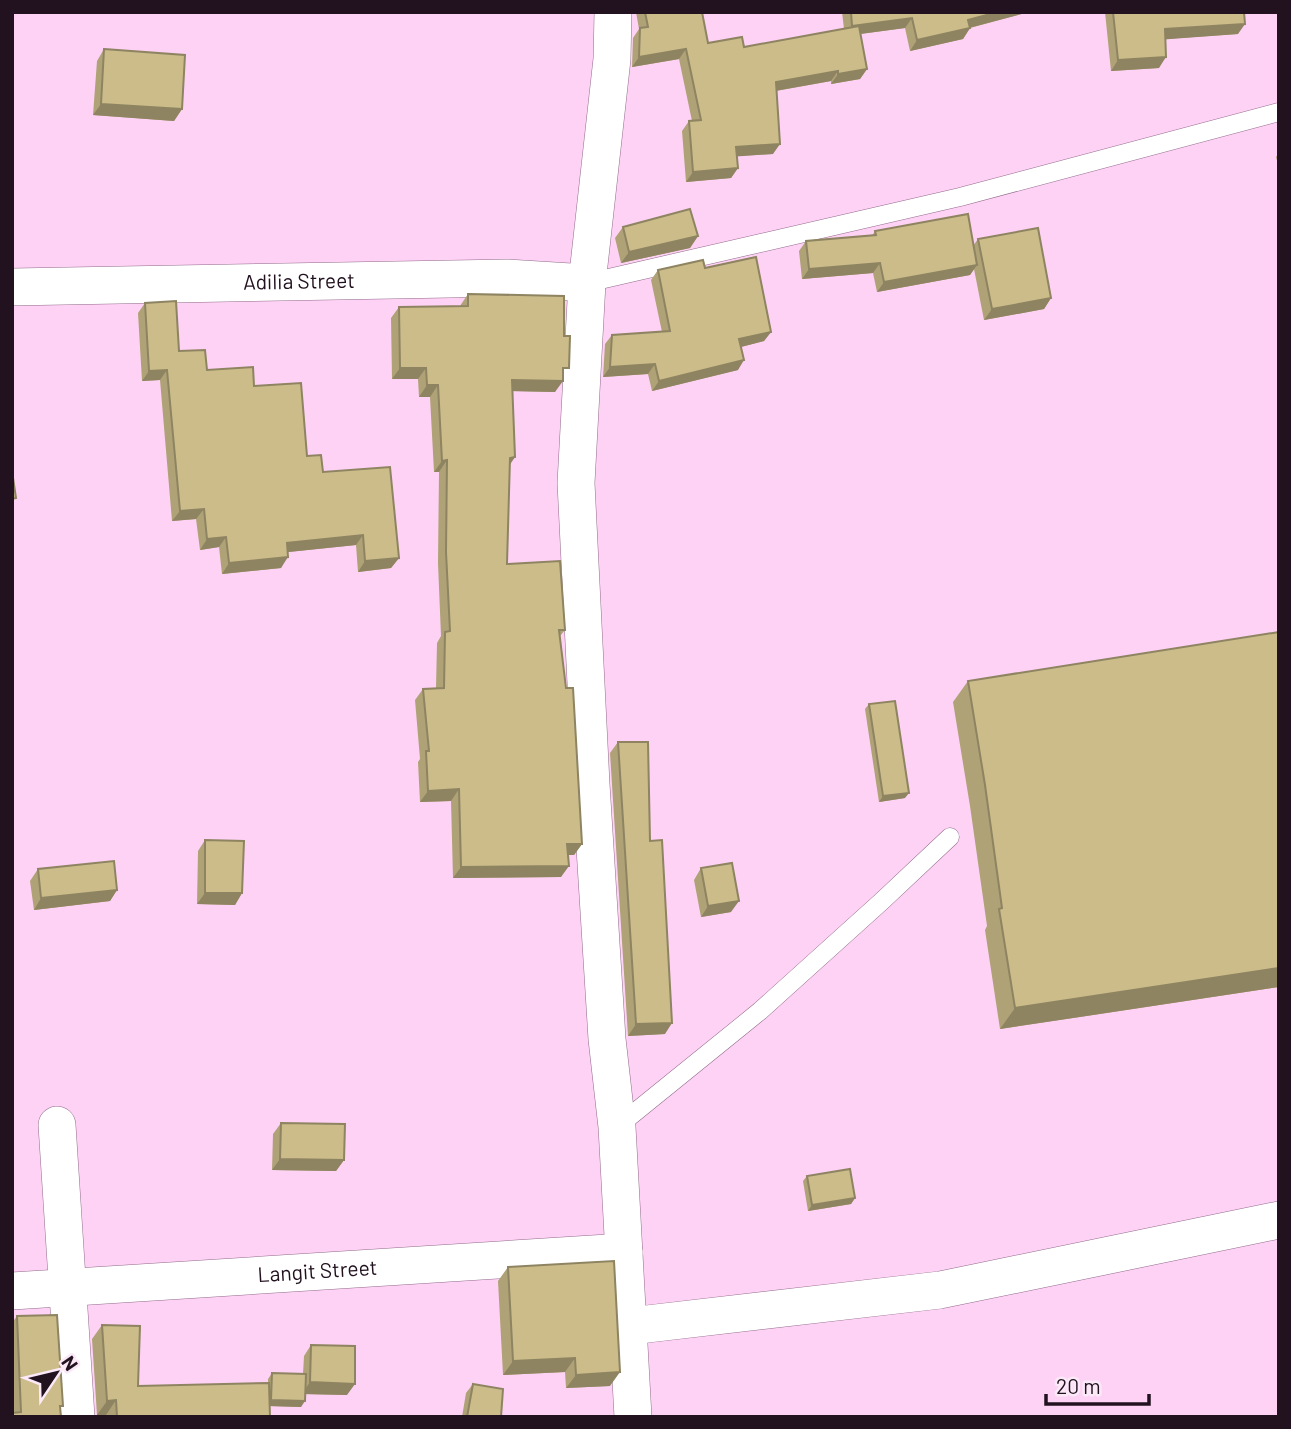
<svg xmlns="http://www.w3.org/2000/svg" width="1291" height="1429" font-family="Barlow,sans-serif">
<style>
.lines{fill:none;stroke-linecap:round;stroke-linejoin:round}
.service-casing{stroke:#926b8b;stroke-width:19}
.minor-casing{stroke:#926b8b;stroke-width:38}
.service{stroke:#fff;stroke-width:18}
.minor{stroke:#fff;stroke-width:37}
.wall{fill:#afa277}
.shaded-wall{fill:#8e8461}
.building{fill:#cbbc8a;stroke:#8e8461;stroke-width:2}
.labels{text-anchor:middle;stroke-width:7;stroke-linejoin:round;paint-order:stroke}
.street-label{font-size:21px;fill:#22121f;stroke:#fbe9f7}
</style>
<rect width="100%" height="100%" fill="#fed2f5"/>
<g class="lines">
<defs>
<path id="service" d="M 587,283 L 960,197 L 1279,112
M 618,1126 L 760,1011 L 882,901 L 950,837"/>
<g id="minor">
<path d="M 613,12 L 612,59 L 587,283 L 576,483 L 591,784 L 607,1039 L 617,1127 L 633,1417"/>
<path id="s1" d="M 12,287 L 507,278 L 587,283"/>
<path d="M 57,1125 L 76,1417"/>
<path id="s2" d="M 12,1291 L 624,1252"/>
<path d="M 630,1326 L 940,1290 L 1279,1220"/>
</g>
</defs>
<use href="#service" class="service-casing"/>
<use href="#minor" class="minor-casing"/>
<use href="#service" class="service"/>
<use href="#minor" class="minor"/>
</g>
<path class="wall" d="M 636,12 L 702,12 L 708,43 L 744,47 L 844,29 L 842,12 L 1029,12 L 970,28 L 963,39 L 910,51 L 905,28 L 860,34 L 867,69 L 860,79 L 831,84 L 831,81 L 776,91 L 773,154 L 737,156 L 738,168 L 731,178 L 686,182 L 682,131 L 689,121 L 692,121 L 679,59 L 632,67 L 633,38 L 639,29 Z
M 1105,12 L 1244,12 L 1238,34 L 1165,39 L 1159,68 L 1111,71 Z
M 104,49 L 182,109 L 174,121 L 93,115 L 97,61 Z
M 1279,153 L 1279,168 L 1276,157 Z
M 623,227 L 698,236 L 690,248 L 621,263 L 615,238 Z
M 875,231 L 973,246 L 978,239 L 1051,298 L 1044,309 L 984,320 L 974,269 L 970,275 L 877,292 L 873,273 L 802,279 L 799,251 L 806,241 L 872,236 Z
M 705,268 L 771,332 L 764,341 L 741,347 L 738,370 L 652,391 L 648,374 L 603,377 L 605,344 L 612,335 L 662,332 L 651,280 L 658,270 Z
M 468,294 L 563,375 L 555,392 L 512,391 L 507,564 L 565,630 L 560,636 L 582,844 L 574,855 L 568,855 L 561,877 L 453,878 L 451,801 L 420,802 L 418,762 L 420,759 L 415,700 L 423,689 L 436,688 L 437,643 L 441,636 L 438,563 L 439,472 L 434,472 L 430,397 L 419,397 L 418,379 L 392,379 L 391,318 L 399,307 L 460,306 Z
M 145,303 L 179,351 L 207,370 L 254,386 L 307,456 L 323,472 L 399,558 L 391,568 L 358,572 L 356,545 L 288,552 L 281,568 L 222,574 L 219,547 L 200,550 L 196,519 L 172,521 L 160,380 L 142,381 L 138,313 Z
M 1279,632 L 1279,987 L 1000,1029 L 985,930 L 987,926 L 970,806 L 953,702 L 968,681 Z
M 869,704 L 905,798 L 879,802 L 865,709 Z
M 618,742 L 650,841 L 665,1034 L 628,1036 L 610,753 Z
M 205,840 L 242,893 L 235,905 L 197,904 L 198,851 Z
M 701,868 L 731,912 L 701,917 L 694,880 Z
M 38,869 L 117,890 L 110,901 L 34,910 L 30,881 Z
M 281,1123 L 344,1160 L 336,1171 L 272,1170 L 273,1134 Z
M 807,1176 L 855,1198 L 851,1204 L 808,1211 L 803,1181 Z
M 508,1267 L 610,1386 L 566,1388 L 565,1372 L 503,1375 L 498,1281 Z
M 17,1316 L 61,1409 L 13,1413 L 12,1323 Z
M 102,1325 L 138,1386 L 268,1383 L 268,1379 L 272,1373 L 303,1374 L 304,1356 L 311,1345 L 347,1395 L 305,1394 L 301,1407 L 270,1406 L 270,1417 L 106,1417 L 106,1415 L 97,1415 L 92,1339 Z
M 473,1384 L 501,1417 L 462,1417 L 466,1393 Z"/>
<path class="shaded-wall" d="M 998,12 L 1029,12 L 961,30 L 968,20 Z
M 912,18 L 905,28 L 845,36 L 852,26 Z
M 1245,24 L 1238,34 L 1157,40 L 1165,29 Z
M 970,28 L 963,39 L 910,51 L 917,40 Z
M 686,49 L 679,59 L 632,67 L 639,57 Z
M 1166,57 L 1159,68 L 1111,71 L 1118,60 Z
M 867,69 L 860,79 L 831,84 L 838,74 Z
M 838,71 L 831,81 L 769,92 L 776,82 Z
M 101,104 L 182,109 L 174,121 L 93,115 Z
M 780,144 L 773,154 L 729,157 L 736,147 Z
M 738,168 L 731,178 L 686,182 L 693,172 Z
M 698,236 L 690,248 L 621,263 L 629,252 Z
M 880,263 L 873,273 L 802,279 L 809,269 Z
M 977,265 L 970,275 L 877,292 L 884,282 Z
M 1051,298 L 1044,309 L 984,320 L 992,309 Z
M 771,332 L 764,341 L 733,349 L 739,339 Z
M 744,360 L 738,370 L 652,391 L 659,381 Z
M 655,364 L 648,374 L 603,377 L 610,367 Z
M 400,368 L 426,368 L 418,379 L 392,379 Z
M 167,370 L 160,380 L 142,381 L 149,371 Z
M 512,380 L 563,381 L 555,392 L 504,391 Z
M 427,385 L 438,385 L 430,397 L 419,397 Z
M 515,457 L 507,469 L 510,458 Z
M 447,460 L 439,472 L 434,472 L 442,461 Z
M 204,509 L 196,519 L 172,521 L 180,511 Z
M 363,535 L 356,545 L 279,553 L 287,543 Z
M 226,537 L 219,547 L 200,550 L 207,539 Z
M 288,557 L 281,568 L 222,574 L 229,563 Z
M 399,558 L 391,568 L 358,572 L 365,561 Z
M 459,789 L 451,801 L 420,802 L 428,791 Z
M 909,793 L 905,798 L 879,802 L 883,796 Z
M 567,844 L 582,844 L 574,855 L 560,855 Z
M 569,866 L 561,877 L 453,878 L 461,867 Z
M 117,890 L 110,901 L 34,910 L 41,898 Z
M 205,893 L 242,893 L 235,905 L 197,904 Z
M 739,901 L 731,912 L 701,917 L 708,906 Z
M 1279,968 L 1279,987 L 1000,1029 L 1015,1008 Z
M 672,1023 L 665,1034 L 628,1036 L 636,1024 Z
M 280,1159 L 344,1160 L 336,1171 L 272,1170 Z
M 855,1198 L 851,1204 L 808,1211 L 812,1205 Z
M 575,1358 L 565,1372 L 503,1375 L 513,1361 Z
M 620,1372 L 610,1386 L 566,1388 L 576,1375 Z
M 310,1382 L 355,1384 L 347,1395 L 302,1394 Z
M 116,1400 L 106,1415 L 97,1415 L 107,1401 Z
M 271,1400 L 305,1401 L 301,1407 L 267,1406 Z"/>
<path class="building" d="M 645,12 L 702,12 L 708,43 L 742,37 L 744,47 L 859,26 L 867,69 L 838,74 L 838,71 L 776,82 L 780,144 L 736,147 L 738,168 L 693,172 L 689,121 L 701,120 L 686,49 L 639,57 L 640,28 L 648,27 Z
M 851,12 L 998,12 L 968,20 L 970,28 L 917,40 L 912,18 L 852,26 Z
M 1113,12 L 1244,12 L 1245,24 L 1165,29 L 1166,57 L 1118,60 Z
M 104,49 L 185,55 L 182,109 L 101,104 Z
M 690,209 L 698,236 L 629,252 L 623,227 Z
M 968,214 L 977,265 L 884,282 L 880,263 L 809,269 L 806,241 L 876,235 L 875,231 Z
M 1038,228 L 1051,298 L 992,309 L 978,239 Z
M 756,257 L 771,332 L 739,339 L 744,360 L 659,381 L 655,364 L 610,367 L 612,335 L 670,331 L 658,270 L 703,260 L 705,268 Z
M 468,294 L 564,296 L 564,336 L 570,336 L 569,368 L 563,368 L 563,381 L 512,380 L 515,457 L 510,458 L 507,564 L 560,561 L 565,630 L 559,630 L 566,688 L 573,688 L 582,844 L 567,844 L 569,866 L 461,867 L 459,789 L 428,791 L 426,751 L 429,751 L 423,689 L 444,688 L 445,632 L 450,631 L 446,552 L 447,460 L 442,461 L 438,385 L 427,385 L 426,368 L 400,368 L 399,307 L 468,306 Z
M 176,301 L 179,351 L 205,350 L 207,370 L 253,367 L 254,386 L 301,383 L 307,456 L 321,455 L 323,472 L 390,467 L 399,558 L 365,561 L 363,535 L 287,543 L 288,557 L 229,563 L 226,537 L 207,539 L 204,509 L 180,511 L 167,370 L 149,371 L 145,303 Z
M 12,471 L 16,498 L 12,499 Z
M 1279,632 L 1279,968 L 1015,1008 L 999,909 L 1002,908 L 985,785 L 968,681 Z
M 895,701 L 909,793 L 883,796 L 869,704 Z
M 618,742 L 648,742 L 650,841 L 662,840 L 672,1023 L 636,1024 Z
M 205,840 L 244,841 L 242,893 L 205,893 Z
M 114,861 L 117,890 L 41,898 L 38,869 Z
M 732,863 L 739,901 L 708,906 L 701,868 Z
M 281,1123 L 345,1124 L 344,1160 L 280,1159 Z
M 850,1169 L 855,1198 L 812,1205 L 807,1176 Z
M 614,1261 L 620,1372 L 576,1375 L 575,1358 L 513,1361 L 508,1267 Z
M 57,1315 L 63,1406 L 60,1406 L 61,1417 L 12,1417 L 12,1413 L 21,1412 L 17,1316 Z
M 102,1325 L 140,1326 L 138,1386 L 269,1383 L 270,1417 L 117,1417 L 116,1400 L 107,1401 Z
M 311,1345 L 355,1346 L 355,1384 L 310,1382 Z
M 272,1373 L 306,1374 L 305,1401 L 271,1400 Z
M 473,1384 L 503,1389 L 501,1417 L 467,1417 Z"/>
<g class="labels">
<g class="street-label">
<text dy="7" stroke="none"><textPath href="#s1" startOffset="287">Adilia Street</textPath></text>
<text dy="7" stroke="none"><textPath href="#s2" startOffset="306">Langit Street</textPath></text>
</g>
</g>
<rect width="1291" height="1429" fill="none" stroke="#22121f" stroke-width="28"/>
<g transform="translate(56 1373) rotate(55)" stroke="#fbe9f7" stroke-width="5" paint-order="stroke">
<path d="M0-5L12 26L0 18L-12 26Z" fill="#22121f"/>
<text y="-10" font-size="19" font-weight="bold" text-anchor="middle" fill="#22121f">N</text>
</g>
<path d="M1046 1394v10h103v-10" fill="none" stroke="#22121f" stroke-width="3.5"/>
<text x="1056" y="1394" font-size="21" fill="#22121f" stroke="#fbe9f7" stroke-width="5" paint-order="stroke">20 m</text>
</svg>
